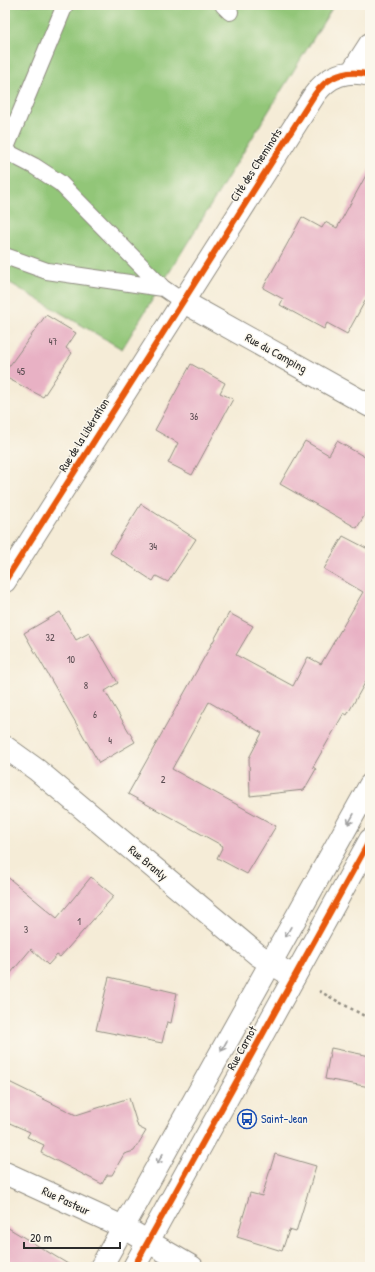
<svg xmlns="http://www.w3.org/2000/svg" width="375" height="1272" font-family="'Patrick Hand',sans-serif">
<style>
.green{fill:#92c678;stroke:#5e7852}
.building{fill:#e8b1c4}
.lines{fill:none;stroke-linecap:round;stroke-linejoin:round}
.lane-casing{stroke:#908c81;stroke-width:18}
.street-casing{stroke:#908c81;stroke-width:24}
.primary-casing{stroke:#908c81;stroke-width:24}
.path{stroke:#908c81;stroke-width:2.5;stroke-dasharray:3 3;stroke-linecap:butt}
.lane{stroke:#fff;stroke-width:16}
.street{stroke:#fff;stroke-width:22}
.primary{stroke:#fff;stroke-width:22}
.cycleway-casing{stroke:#fbf7ec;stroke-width:8}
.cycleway{stroke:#e8590c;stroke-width:6}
.oneway{stroke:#a0a0a0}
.labels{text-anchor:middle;stroke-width:3;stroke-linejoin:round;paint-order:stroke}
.number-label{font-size:10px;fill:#5a4c51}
.street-label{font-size:12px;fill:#2b2b2b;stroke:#fbf7ec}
.transit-label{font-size:12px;fill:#164399;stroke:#fbf7ec;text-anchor:start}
</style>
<rect width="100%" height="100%" fill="#fbf7ec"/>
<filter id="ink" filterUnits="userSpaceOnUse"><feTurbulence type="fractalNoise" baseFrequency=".025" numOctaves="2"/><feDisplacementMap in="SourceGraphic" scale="8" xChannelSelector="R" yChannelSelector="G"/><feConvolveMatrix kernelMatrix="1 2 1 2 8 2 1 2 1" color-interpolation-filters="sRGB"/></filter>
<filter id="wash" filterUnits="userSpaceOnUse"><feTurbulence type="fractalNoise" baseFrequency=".012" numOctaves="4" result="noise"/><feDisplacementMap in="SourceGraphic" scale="16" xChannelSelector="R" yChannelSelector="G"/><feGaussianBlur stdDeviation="0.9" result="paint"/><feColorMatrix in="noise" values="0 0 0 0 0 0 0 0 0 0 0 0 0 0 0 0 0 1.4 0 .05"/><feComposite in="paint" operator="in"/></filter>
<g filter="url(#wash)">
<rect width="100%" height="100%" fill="#f5ecd7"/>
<path class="green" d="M 5,5 L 334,5 L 122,349 L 5,280 Z"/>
<g id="blocks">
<path class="building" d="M 370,168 L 370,292 L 347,334 L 327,323 L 324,329 L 280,305 L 283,299 L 263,288 L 302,217 L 322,228 L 325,222 L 337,228 Z
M 46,315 L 76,333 L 66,348 L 72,353 L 43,397 L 5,377 L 5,372 Z
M 191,364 L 225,383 L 220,393 L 233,399 L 192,475 L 168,463 L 178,443 L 155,430 Z
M 305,441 L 329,455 L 337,441 L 370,460 L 370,506 L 357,528 L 280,484 Z
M 141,504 L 196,539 L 168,582 L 156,576 L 153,581 L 110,553 Z
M 343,536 L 370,550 L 370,674 L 347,715 L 344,713 L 313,767 L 316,769 L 304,790 L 250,796 L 249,758 L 262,733 L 209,702 L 172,769 L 276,826 L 247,874 L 217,858 L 223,846 L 128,794 L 229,613 L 253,626 L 236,655 L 293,686 L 308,657 L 321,664 L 363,592 L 324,569 Z
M 60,612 L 76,640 L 89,633 L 118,683 L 105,691 L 135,742 L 99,763 L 24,633 Z
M 5,875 L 57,918 L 91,877 L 114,896 L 60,957 L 57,955 L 48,965 L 31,949 L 5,980 Z
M 109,977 L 177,993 L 171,1023 L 167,1022 L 162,1043 L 96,1030 Z
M 331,1048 L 370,1056 L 370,1087 L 325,1079 Z
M 5,1080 L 76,1115 L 129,1098 L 138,1127 L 146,1131 L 134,1151 L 124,1154 L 112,1175 L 107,1175 L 102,1184 L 41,1153 L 44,1145 L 27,1137 L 30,1132 L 5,1121 Z
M 275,1154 L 316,1166 L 296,1232 L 289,1230 L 282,1251 L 237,1237 L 250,1193 L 262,1196 Z
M 5,1226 L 73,1267 L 5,1267 Z"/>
</g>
</g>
<g filter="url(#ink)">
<use href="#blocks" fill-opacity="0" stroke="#908c81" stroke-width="1"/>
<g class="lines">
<defs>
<path id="lane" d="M 223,5 L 230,12
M 5,150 L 65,5
M 5,151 L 34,166 L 60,183 L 163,288
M 5,256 L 47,271 L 163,288 L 182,301"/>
<path id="street" d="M 352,72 L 370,44
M 182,301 L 370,406
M 5,581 L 315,94 C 329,75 347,69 370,75
M 5,747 L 37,770 L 258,955 L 294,977
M 5,1173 L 123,1227 L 192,1267"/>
<path id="primary" d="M 101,1267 L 370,785
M 134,1267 L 370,840"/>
</defs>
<use href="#lane" class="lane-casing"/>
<use href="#street" class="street-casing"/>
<use href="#primary" class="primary-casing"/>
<path class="path" d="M 319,991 L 370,1019"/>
<use href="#lane" class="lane"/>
<use href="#street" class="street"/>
<use href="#primary" class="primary"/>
<defs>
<path id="cycleway" d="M 5,581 L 315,94 C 329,75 347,69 370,75
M 134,1267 L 370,840"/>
</defs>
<use href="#cycleway" class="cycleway-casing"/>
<use href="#cycleway" class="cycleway"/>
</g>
<defs><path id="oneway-shaft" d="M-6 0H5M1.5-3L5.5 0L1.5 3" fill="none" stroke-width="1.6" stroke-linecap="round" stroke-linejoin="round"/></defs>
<g class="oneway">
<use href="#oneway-shaft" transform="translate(351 819) rotate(119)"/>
<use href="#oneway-shaft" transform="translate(288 932) rotate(119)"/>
<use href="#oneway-shaft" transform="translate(224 1046) rotate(119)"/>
<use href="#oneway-shaft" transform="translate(160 1159) rotate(119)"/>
</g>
</g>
<defs>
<symbol id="bus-ring" viewBox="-11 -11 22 22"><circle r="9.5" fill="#fbf7ec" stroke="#1a4fb4" stroke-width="1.5"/><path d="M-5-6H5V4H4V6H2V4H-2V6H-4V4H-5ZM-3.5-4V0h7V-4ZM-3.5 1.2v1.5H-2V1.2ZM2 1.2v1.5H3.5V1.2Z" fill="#1a4fb4"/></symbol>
</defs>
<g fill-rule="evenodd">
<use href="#bus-ring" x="236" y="1108" width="22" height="22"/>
</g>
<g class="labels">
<g class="number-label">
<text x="53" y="345">47</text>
<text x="21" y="375">45</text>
<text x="194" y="420">36</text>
<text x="153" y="550">34</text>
<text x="50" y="641">32</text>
<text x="71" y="663">10</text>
<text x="86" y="689">8</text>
<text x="95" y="718">6</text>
<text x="110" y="744">4</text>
<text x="163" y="783">2</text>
<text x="79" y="925">1</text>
<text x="26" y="933">3</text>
</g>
<g class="street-label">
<text transform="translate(256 165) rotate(-57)" y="4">Cité des Cheminots</text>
<text transform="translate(276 353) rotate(29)" y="4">Rue du Camping</text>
<text transform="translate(84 435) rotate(-58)" y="4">Rue de la Libération</text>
<text transform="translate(148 863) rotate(40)" y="4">Rue Branly</text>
<text transform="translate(242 1048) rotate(-61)" y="4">Rue Carnot</text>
<text transform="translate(66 1201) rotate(25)" y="4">Rue Pasteur</text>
</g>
<g class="transit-label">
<text x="261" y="1123">Saint-Jean</text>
</g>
</g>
<rect width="375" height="1272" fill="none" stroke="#fbf7ec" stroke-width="20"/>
<path d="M24 1242v6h96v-6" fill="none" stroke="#2b2b2b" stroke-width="2"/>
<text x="30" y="1242" font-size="12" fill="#2b2b2b" stroke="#fbf7ec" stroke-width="3" paint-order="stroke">20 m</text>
</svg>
